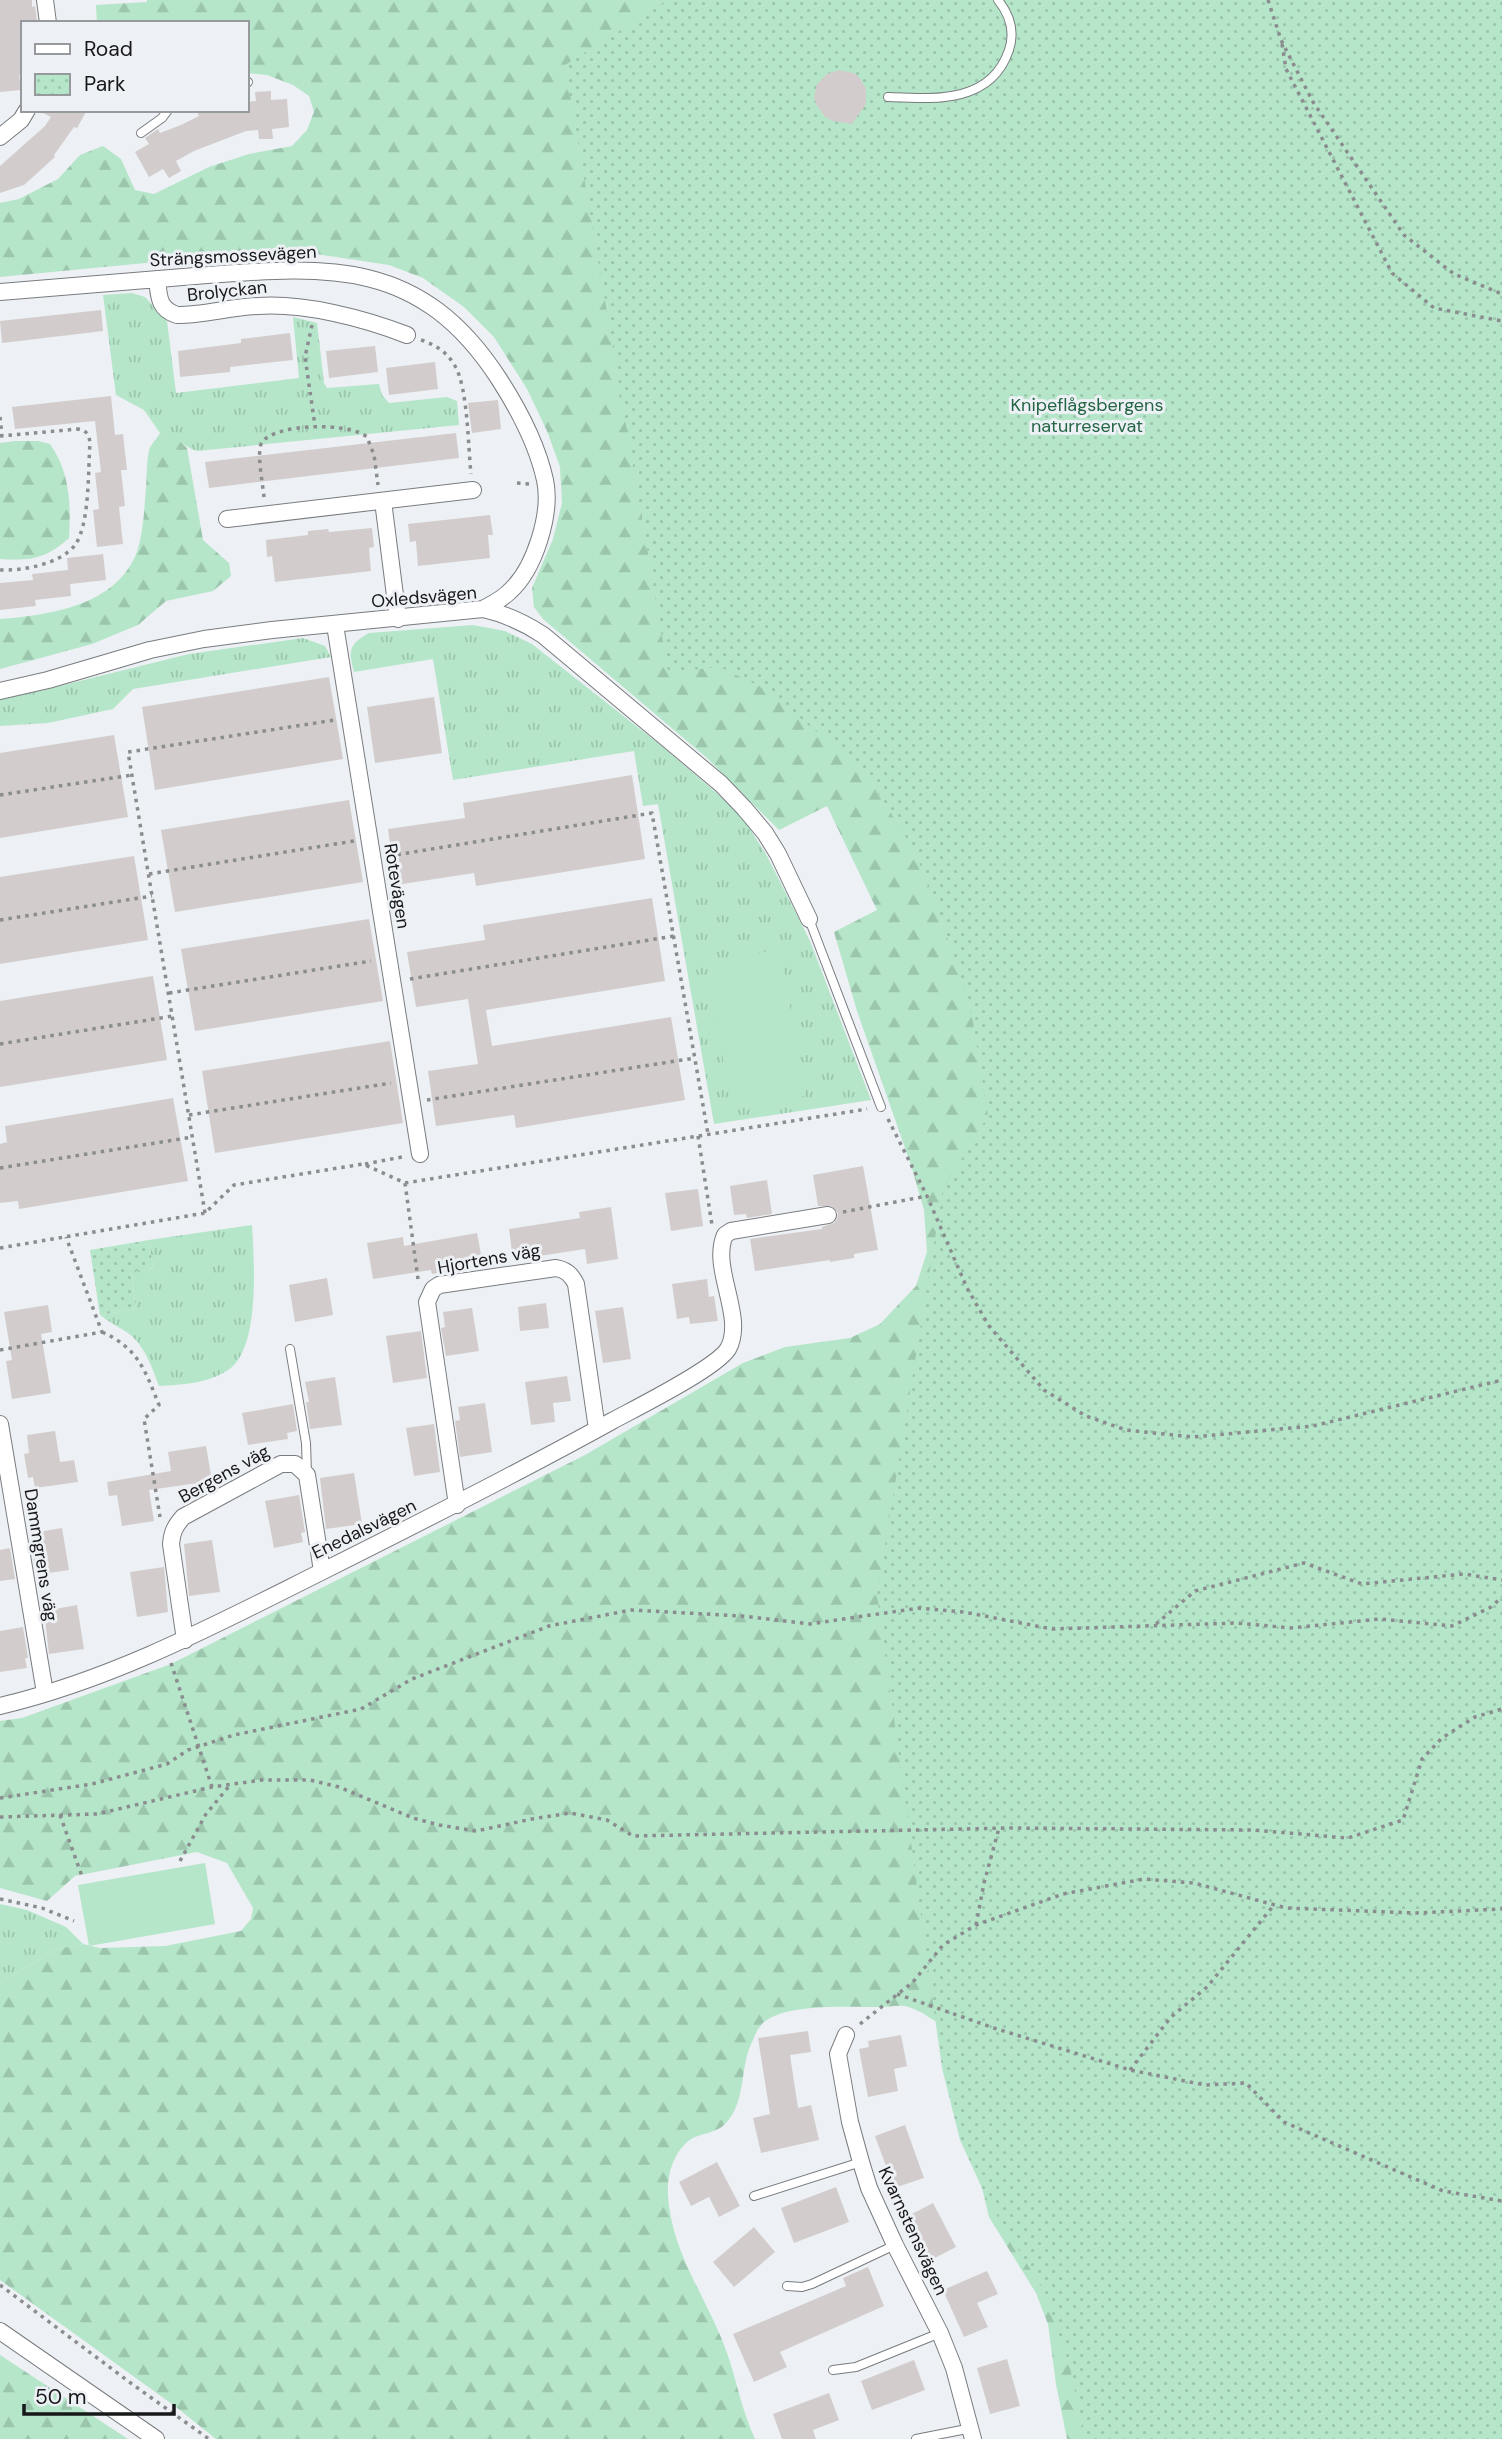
<svg xmlns="http://www.w3.org/2000/svg" width="1502" height="2439" font-family="'DM Sans',sans-serif">
<style>
.grass{fill:url(#grass-tufts)}
.forest{fill:url(#forest-firs)}
.park{fill:url(#park-dots)}
.garden{fill:#b5e6c9}
.building{fill:#d2cdcc}
.lines{fill:none;stroke-linecap:round;stroke-linejoin:round}
.lane-casing{stroke:#797c7f;stroke-width:10}
.street-casing{stroke:#797c7f;stroke-width:18}
.path{stroke:#8a8c8e;stroke-width:3.5;stroke-dasharray:3.5 5;stroke-linecap:butt}
.lane{stroke:#fff;stroke-width:8}
.street{stroke:#fff;stroke-width:16}
.labels{text-anchor:middle;stroke-width:6;stroke-linejoin:round;paint-order:stroke}
.street-label{font-size:18px;fill:#171819;stroke:#edf0f4}
.park-label{font-size:18px;fill:#236545;stroke:#edf0f4}
</style>
<defs>
<pattern id="grass-tufts" width="24" height="20" patternUnits="userSpaceOnUse" patternTransform="scale(1.75)"><rect width="24" height="20" fill="#b5e6c9"/><path d="M3 7l-1-3M5 7V3M7 7l1-3M15 17l-1-3M17 17v-4M19 17l1-3" fill="none" stroke="#9bc5ac"/></pattern>
<pattern id="forest-firs" width="22" height="20" patternUnits="userSpaceOnUse" patternTransform="scale(1.75)"><rect width="22" height="20" fill="#b5e6c9"/><path d="M5 1l3.5 6h-7zM16 11l3.5 6h-7z" fill="#9bc5ac"/></pattern>
<pattern id="park-dots" width="8" height="8" patternUnits="userSpaceOnUse" patternTransform="scale(1.75)"><rect width="8" height="8" fill="#b5e6c9"/><path d="M2 2h.1M6 6h.1" fill="none" stroke="#9bc5ac" stroke-width="1.8" stroke-linecap="round"/></pattern>
</defs>
<rect width="100%" height="100%" fill="#edf0f4"/>
<path class="grass" d="M 132,293 L 145,297 L 167,321 L 176,393 L 299,378 L 293,317 L 317,323 L 324,383 L 327,388 L 379,384 L 382,395 L 389,403 L 447,397 L 457,401 L 459,425 L 197,451 C 182,446 177,436 160,433 L 144,410 L 116,395 L 103,295 Z
M 473,625 L 505,631 L 532,644 L 664,748 L 720,796 L 745,821 L 767,856 L 810,941 L 871,1100 L 714,1124 L 658,804 L 643,806 L 634,751 L 453,780 L 433,659 L 354,672 C 348,651 349,644 369,633 Z
M 303,638 L 325,646 L 331,657 L 133,689 L 113,709 L 48,723 L 0,726 L 0,698 L 31,693 L 189,654 Z
M 252,1225 C 254,1260 260,1342 232,1367 C 213,1383 182,1385 159,1386 C 152,1367 145,1346 128,1333 C 119,1327 109,1322 100,1315 L 136,1309 L 131,1271 L 153,1268 L 149,1240 Z
M 0,1904 L 27,1910 L 66,1927 L 83,1944 L 57,1949 L 0,1983 Z"/>
<path class="forest" d="M 147,0 L 1325,0 L 1356,2439 L 1067,2439 L 1056,2384 L 1048,2324 L 1036,2293 L 989,2217 L 943,2026 C 931,2019 919,2009 905,2006 C 897,2005 887,2007 879,2007 C 850,2007 787,2003 764,2022 C 760,2025 755,2034 753,2040 C 739,2066 747,2102 725,2124 C 717,2133 701,2133 691,2139 C 673,2152 667,2175 668,2195 C 671,2253 709,2301 727,2353 C 737,2382 742,2411 755,2439 L 216,2439 L 176,2407 L 0,2280 L 0,1983 L 57,1949 L 83,1944 L 100,1948 L 165,1946 L 241,1931 L 251,1919 L 253,1908 L 227,1863 L 197,1852 L 75,1876 L 47,1901 L 0,1888 L 0,1721 L 22,1718 L 171,1664 L 585,1455 L 743,1363 L 785,1347 L 850,1338 L 880,1324 L 916,1286 L 927,1252 L 924,1210 L 911,1165 L 857,1011 L 834,932 L 877,910 L 827,806 L 779,830 L 707,758 L 543,619 L 534,607 L 532,588 L 553,539 L 562,503 L 560,467 L 547,431 L 527,389 L 494,337 L 464,307 L 423,278 L 389,265 L 309,253 L 239,254 L 0,277 L 0,203 L 19,199 L 58,179 L 80,155 L 103,146 L 121,159 L 135,190 L 154,194 L 209,167 L 249,154 L 292,146 L 307,130 L 314,112 L 309,96 L 293,85 L 267,75 L 247,73 L 247,23 L 97,23 L 96,5 L 147,2 Z
M 160,433 L 173,435 L 187,448 L 203,540 L 229,563 L 231,576 L 213,591 L 166,601 L 138,625 L 92,644 L 0,669 L 0,619 C 50,615 116,606 137,552 C 142,537 144,516 145,500 C 147,486 146,463 149,451 C 150,445 157,439 160,433 Z
M 15,441 L 38,441 L 50,444 C 70,472 71,505 69,538 C 46,559 30,561 0,559 L 0,443 Z
M 0,2355 L 128,2439 L 0,2439 Z"/>
<path class="park" d="M 669,0 L 1502,0 L 1502,2439 L 1085,2439 L 1069,2363 L 1042,2288 L 988,2201 L 960,2140 L 942,2068 L 877,1595 L 943,1189 L 988,1116 L 972,1016 L 942,921 L 915,852 L 876,789 L 826,739 L 759,686 L 720,667 L 668,672 L 565,65 Z
M 149,1240 L 153,1268 L 131,1272 L 136,1309 L 100,1315 L 90,1250 Z"/>
<path class="garden" d="M 780,949 L 805,1096 L 731,1108 L 707,962 Z
M 205,1863 L 215,1924 L 89,1946 L 78,1885 Z"/>
<path class="building" d="M 0,0 L 32,0 L 32,7 L 35,6 L 37,21 L 23,22 L 23,75 L 19,75 L 21,90 L 0,92 Z
M 839,70 L 854,73 L 860,78 L 866,89 L 866,104 L 852,124 L 833,121 L 825,117 L 816,104 L 814,97 L 817,84 L 827,74 Z
M 271,91 L 271,100 L 287,99 L 289,127 L 272,129 L 273,139 L 259,139 L 258,130 L 246,131 L 194,151 L 176,161 L 181,171 L 169,178 L 163,169 L 149,177 L 135,152 L 149,144 L 145,138 L 158,129 L 160,133 L 181,125 L 199,116 L 196,110 L 247,110 L 247,102 L 256,101 L 255,92 Z
M 37,110 L 87,110 L 77,128 L 74,127 L 54,155 L 55,157 L 24,185 L 0,193 L 0,166 L 45,126 L 51,117 Z
M 101,310 L 103,331 L 2,343 L 0,321 Z
M 290,333 L 293,360 L 230,367 L 230,372 L 180,377 L 178,351 L 241,343 L 241,339 Z
M 375,346 L 378,372 L 329,378 L 326,351 Z
M 435,362 L 438,389 L 389,395 L 386,368 Z
M 111,396 L 115,435 L 123,434 L 127,470 L 121,470 L 125,506 L 119,507 L 123,544 L 97,547 L 93,510 L 99,509 L 95,473 L 101,472 L 95,421 L 15,429 L 12,407 Z
M 498,400 L 501,429 L 472,433 L 468,403 Z
M 456,433 L 459,458 L 209,488 L 205,462 Z
M 490,515 L 493,535 L 488,535 L 490,558 L 418,566 L 416,541 L 410,542 L 408,524 Z
M 372,528 L 374,547 L 369,548 L 371,571 L 275,582 L 272,556 L 267,557 L 266,540 L 308,535 L 308,531 L 328,529 L 329,532 Z
M 103,554 L 106,580 L 70,584 L 71,596 L 35,600 L 36,606 L 0,610 L 0,583 L 33,580 L 32,574 L 68,570 L 67,558 Z
M 329,677 L 343,759 L 155,790 L 142,707 Z
M 434,697 L 442,753 L 375,763 L 367,707 Z
M 114,735 L 128,817 L 0,838 L 0,753 Z
M 632,775 L 645,859 L 476,886 L 474,873 L 396,885 L 388,829 L 465,818 L 463,803 Z
M 349,800 L 363,882 L 175,912 L 161,830 Z
M 134,856 L 148,940 L 0,964 L 0,877 Z
M 652,898 L 665,981 L 486,1010 L 492,1046 L 671,1017 L 685,1100 L 516,1128 L 514,1115 L 436,1126 L 428,1071 L 478,1064 L 468,999 L 416,1007 L 407,952 L 485,940 L 483,925 Z
M 369,919 L 383,1001 L 195,1031 L 181,949 Z
M 153,976 L 167,1060 L 0,1087 L 0,1001 Z
M 390,1041 L 403,1123 L 215,1153 L 202,1071 Z
M 173,1098 L 188,1181 L 19,1209 L 18,1201 L 0,1203 L 0,1144 L 7,1142 L 5,1126 Z
M 863,1166 L 878,1250 L 854,1254 L 854,1258 L 830,1262 L 830,1260 L 755,1271 L 750,1239 L 822,1229 L 822,1227 L 834,1223 L 837,1219 L 838,1213 L 832,1206 L 818,1206 L 813,1175 Z
M 767,1180 L 772,1214 L 747,1218 L 746,1214 L 734,1215 L 730,1186 Z
M 698,1189 L 703,1226 L 671,1231 L 665,1193 Z
M 611,1207 L 618,1259 L 587,1264 L 585,1249 L 513,1260 L 509,1229 L 580,1218 L 579,1212 Z
M 477,1233 L 483,1265 L 432,1274 L 431,1270 L 373,1279 L 367,1243 L 403,1237 L 404,1246 Z
M 327,1278 L 333,1315 L 295,1322 L 289,1285 Z
M 707,1279 L 709,1297 L 714,1296 L 718,1321 L 690,1324 L 689,1317 L 677,1319 L 672,1284 Z
M 546,1303 L 549,1328 L 520,1331 L 518,1307 Z
M 48,1305 L 52,1332 L 41,1334 L 51,1393 L 12,1399 L 6,1361 L 12,1360 L 4,1312 Z
M 623,1307 L 631,1359 L 603,1363 L 595,1311 Z
M 472,1308 L 479,1351 L 446,1356 L 441,1328 L 445,1327 L 443,1312 Z
M 421,1331 L 427,1378 L 393,1383 L 386,1336 Z
M 567,1376 L 571,1401 L 553,1403 L 555,1422 L 531,1425 L 525,1382 Z
M 335,1377 L 342,1425 L 310,1429 L 306,1402 L 309,1402 L 305,1382 Z
M 485,1403 L 492,1452 L 460,1457 L 455,1421 L 460,1420 L 458,1407 Z
M 293,1404 L 297,1431 L 287,1433 L 288,1439 L 248,1445 L 242,1413 Z
M 434,1424 L 440,1472 L 414,1476 L 406,1428 Z
M 55,1431 L 60,1462 L 74,1460 L 78,1482 L 35,1488 L 33,1477 L 28,1478 L 24,1454 L 29,1453 L 27,1435 Z
M 206,1446 L 212,1481 L 149,1490 L 154,1521 L 122,1526 L 117,1495 L 109,1496 L 107,1482 L 171,1471 L 168,1452 Z
M 354,1473 L 362,1524 L 326,1529 L 320,1478 Z
M 299,1495 L 305,1532 L 301,1533 L 303,1542 L 274,1548 L 265,1501 Z
M 62,1528 L 69,1570 L 36,1575 L 31,1545 L 34,1544 L 32,1533 Z
M 212,1540 L 220,1592 L 189,1596 L 184,1544 Z
M 10,1548 L 15,1579 L 0,1581 L 0,1550 Z
M 164,1567 L 168,1612 L 137,1617 L 130,1572 Z
M 77,1605 L 84,1649 L 49,1654 L 44,1611 Z
M 23,1627 L 28,1658 L 25,1658 L 27,1668 L 0,1672 L 0,1631 Z
M 808,2031 L 811,2052 L 790,2055 L 798,2108 L 811,2105 L 819,2140 L 761,2153 L 753,2118 L 770,2114 L 758,2038 Z
M 901,2035 L 907,2066 L 894,2069 L 898,2091 L 868,2097 L 859,2049 L 869,2047 L 868,2041 Z
M 905,2125 L 924,2178 L 894,2188 L 875,2136 Z
M 717,2162 L 740,2206 L 719,2217 L 709,2197 L 691,2206 L 679,2182 Z
M 836,2187 L 849,2222 L 794,2243 L 781,2208 Z
M 933,2203 L 956,2247 L 929,2261 L 906,2217 Z
M 754,2227 L 775,2252 L 734,2287 L 713,2262 Z
M 868,2267 L 884,2306 L 780,2352 L 787,2367 L 754,2382 L 733,2334 L 846,2286 L 843,2278 Z
M 987,2271 L 998,2294 L 977,2303 L 988,2327 L 964,2337 L 943,2290 Z
M 1007,2359 L 1020,2406 L 990,2414 L 977,2368 Z
M 914,2360 L 925,2390 L 872,2410 L 861,2381 Z
M 829,2393 L 839,2420 L 813,2430 L 816,2439 L 782,2439 L 773,2414 Z"/>
<g class="lines">
<defs>
<path id="lane" d="M 247,83 L 248,82
M 888,97 C 934,99 991,104 1009,50 C 1015,32 1010,15 998,0
M 141,133 L 162,118 L 168,110
M 809,919 L 881,1107
M 290,1349 L 306,1443 L 307,1474
M 754,2196 L 861,2162
M 787,2286 L 802,2287 L 812,2284 L 895,2245
M 833,2370 L 856,2367 L 940,2333
M 916,2439 L 972,2428"/>
<path id="street" d="M 45,0 L 48,23
M 0,137 L 21,120 L 27,110
M 157,279 C 159,296 158,309 177,315 C 204,315 230,307 258,306 C 305,303 363,318 407,335
M 0,292 C 65,287 130,281 195,276 C 326,266 419,256 499,379 C 519,410 537,444 545,480 C 552,513 535,569 509,592 C 501,600 492,604 483,609
M 383,501 L 398,619
M 227,519 L 473,490
M 335,625 L 420,1154
M 0,691 L 48,680 L 150,650 L 204,639 L 272,630 L 483,609 C 506,614 523,622 543,635 L 721,784 L 744,808 L 765,833 L 778,854 L 809,919
M 0,1424 L 45,1693
M 457,1505 L 427,1302 L 433,1289 L 439,1285 L 556,1268 C 566,1270 571,1274 576,1284 L 597,1429
M 185,1640 L 171,1544 C 172,1532 175,1526 183,1517 L 281,1464 L 295,1464 L 307,1475 L 322,1571
M 0,1706 C 114,1679 217,1624 321,1572 C 419,1523 516,1474 612,1421 C 636,1408 715,1369 728,1349 C 746,1317 710,1268 725,1235 L 731,1231 L 828,1215
M 846,2035 L 838,2054 L 850,2122 L 861,2162 L 869,2188 L 895,2245 L 940,2333 L 954,2368 L 973,2439
M 0,2331 L 156,2439"/>
</defs>
<use href="#lane" class="lane-casing"/>
<use href="#street" class="street-casing"/>
<path class="path" d="M 1268,0 L 1281,40 L 1313,102 L 1404,235 L 1454,274 L 1502,294
M 1282,44 L 1286,69 L 1392,273 L 1434,308 L 1502,321
M 312,325 L 305,357 L 315,426
M 421,340 C 436,345 447,352 455,366 C 468,388 468,447 471,474
M 0,417 L 2,436
M 0,436 L 78,429 C 87,431 89,434 90,443 C 88,469 90,524 75,545 C 61,564 22,571 0,570
M 517,483 L 530,484
M 264,497 C 263,485 256,451 262,442 C 277,423 349,422 367,437 L 374,455 L 378,485
M 0,795 L 132,775
M 389,856 L 652,813 L 708,1134
M 149,874 L 354,841
M 0,920 L 152,896
M 410,979 L 674,936
M 169,993 L 371,961
M 0,1044 L 173,1016
M 427,1100 L 695,1058
M 189,1115 L 391,1083
M 888,1119 L 927,1196 L 967,1288 L 989,1326 L 1044,1390 L 1086,1416 L 1126,1430 L 1193,1437 L 1313,1426 L 1502,1380
M 698,1136 L 712,1225
M 365,1164 L 402,1157
M 0,1168 L 193,1137
M 405,1183 L 418,1279
M 843,1212 L 927,1196
M 205,1213 L 128,752 L 335,720
M 0,1248 L 205,1213 L 234,1185 L 363,1164 L 405,1183 L 867,1109
M 102,1332 C 138,1348 145,1370 159,1405 L 144,1419 L 160,1517
M 0,1350 L 102,1332 L 66,1237
M 1156,1624 L 1195,1591 L 1304,1563 L 1362,1584 L 1464,1574 L 1502,1580
M 171,1663 L 212,1787
M 0,1798 L 92,1784 L 167,1764 L 188,1750 L 234,1735 L 361,1709 L 412,1679 L 549,1626 L 631,1610 L 742,1616 L 810,1624 L 919,1608 L 964,1612 L 1052,1629 L 1237,1623 L 1291,1628 L 1380,1619 L 1452,1626 L 1491,1607 L 1502,1597
M 60,1815 L 83,1879
M 0,1817 L 97,1814 L 212,1787 L 262,1780 L 310,1780 L 339,1787 L 413,1818 L 439,1825 L 476,1831 L 532,1819 L 570,1813 L 607,1820 L 633,1836 L 1009,1828 L 1253,1830 L 1348,1838 L 1403,1820 L 1422,1759 L 1442,1738 L 1475,1717 L 1502,1709
M 180,1861 L 206,1814 L 230,1785
M 0,1899 L 42,1908 L 74,1921
M 976,1925 L 984,1883 L 999,1828
M 897,1994 L 994,2028 L 1130,2070 L 1205,2085 L 1246,2083 L 1284,2122 L 1443,2191 L 1502,2201
M 860,2024 L 913,1982 L 943,1945 L 976,1925 L 1063,1894 L 1144,1879 L 1194,1883 L 1286,1908 L 1416,1913 L 1502,1909
M 1130,2070 L 1171,2017 L 1207,1987 L 1274,1905
M 0,2285 L 132,2384 L 209,2439"/>
<use href="#lane" class="lane"/>
<use href="#street" class="street"/>
</g>
<g class="labels">
<g class="street-label">
<text transform="translate(233 256) rotate(-3)" y="6">Strängsmossevägen</text>
<text transform="translate(227 291) rotate(-6)" y="6">Brolyckan</text>
<text transform="translate(424 597) rotate(-5)" y="6">Oxledsvägen</text>
<text transform="translate(397 886) rotate(81)" y="6">Rotevägen</text>
<text transform="translate(489 1259) rotate(-10)" y="6">Hjortens väg</text>
<text transform="translate(224 1474) rotate(-29)" y="6">Bergens väg</text>
<text transform="translate(364 1529) rotate(-26)" y="6">Enedalsvägen</text>
<text transform="translate(41 1555) rotate(81)" y="6">Dammgrens väg</text>
<text transform="translate(913 2231) rotate(65)" y="6">Kvarnstensvägen</text>
</g>
<g class="park-label">
<text x="1087" y="411">Knipeflågsbergens<tspan x="1087" dy="21">naturreservat</tspan></text>
</g>
</g>
<rect x="21" y="21" width="228" height="91" fill="#edf0f4" stroke="#979a9c" stroke-width="2"/>
<rect x="35" y="44" width="35" height="10" fill="#ffffff" stroke="#979a9c" stroke-width="2"/>
<text x="84" y="56" font-size="21" fill="#171819">Road</text>
<rect x="35" y="74" width="35" height="21" fill="url(#park-dots)" stroke="#979a9c" stroke-width="2"/>
<text x="84" y="91" font-size="21" fill="#171819">Park</text>
<path d="M24 2404v10h150v-10" fill="none" stroke="#171819" stroke-width="3.5"/>
<text x="35" y="2404" font-size="21" fill="#171819" stroke="#edf0f4" stroke-width="5" paint-order="stroke">50 m</text>
</svg>
